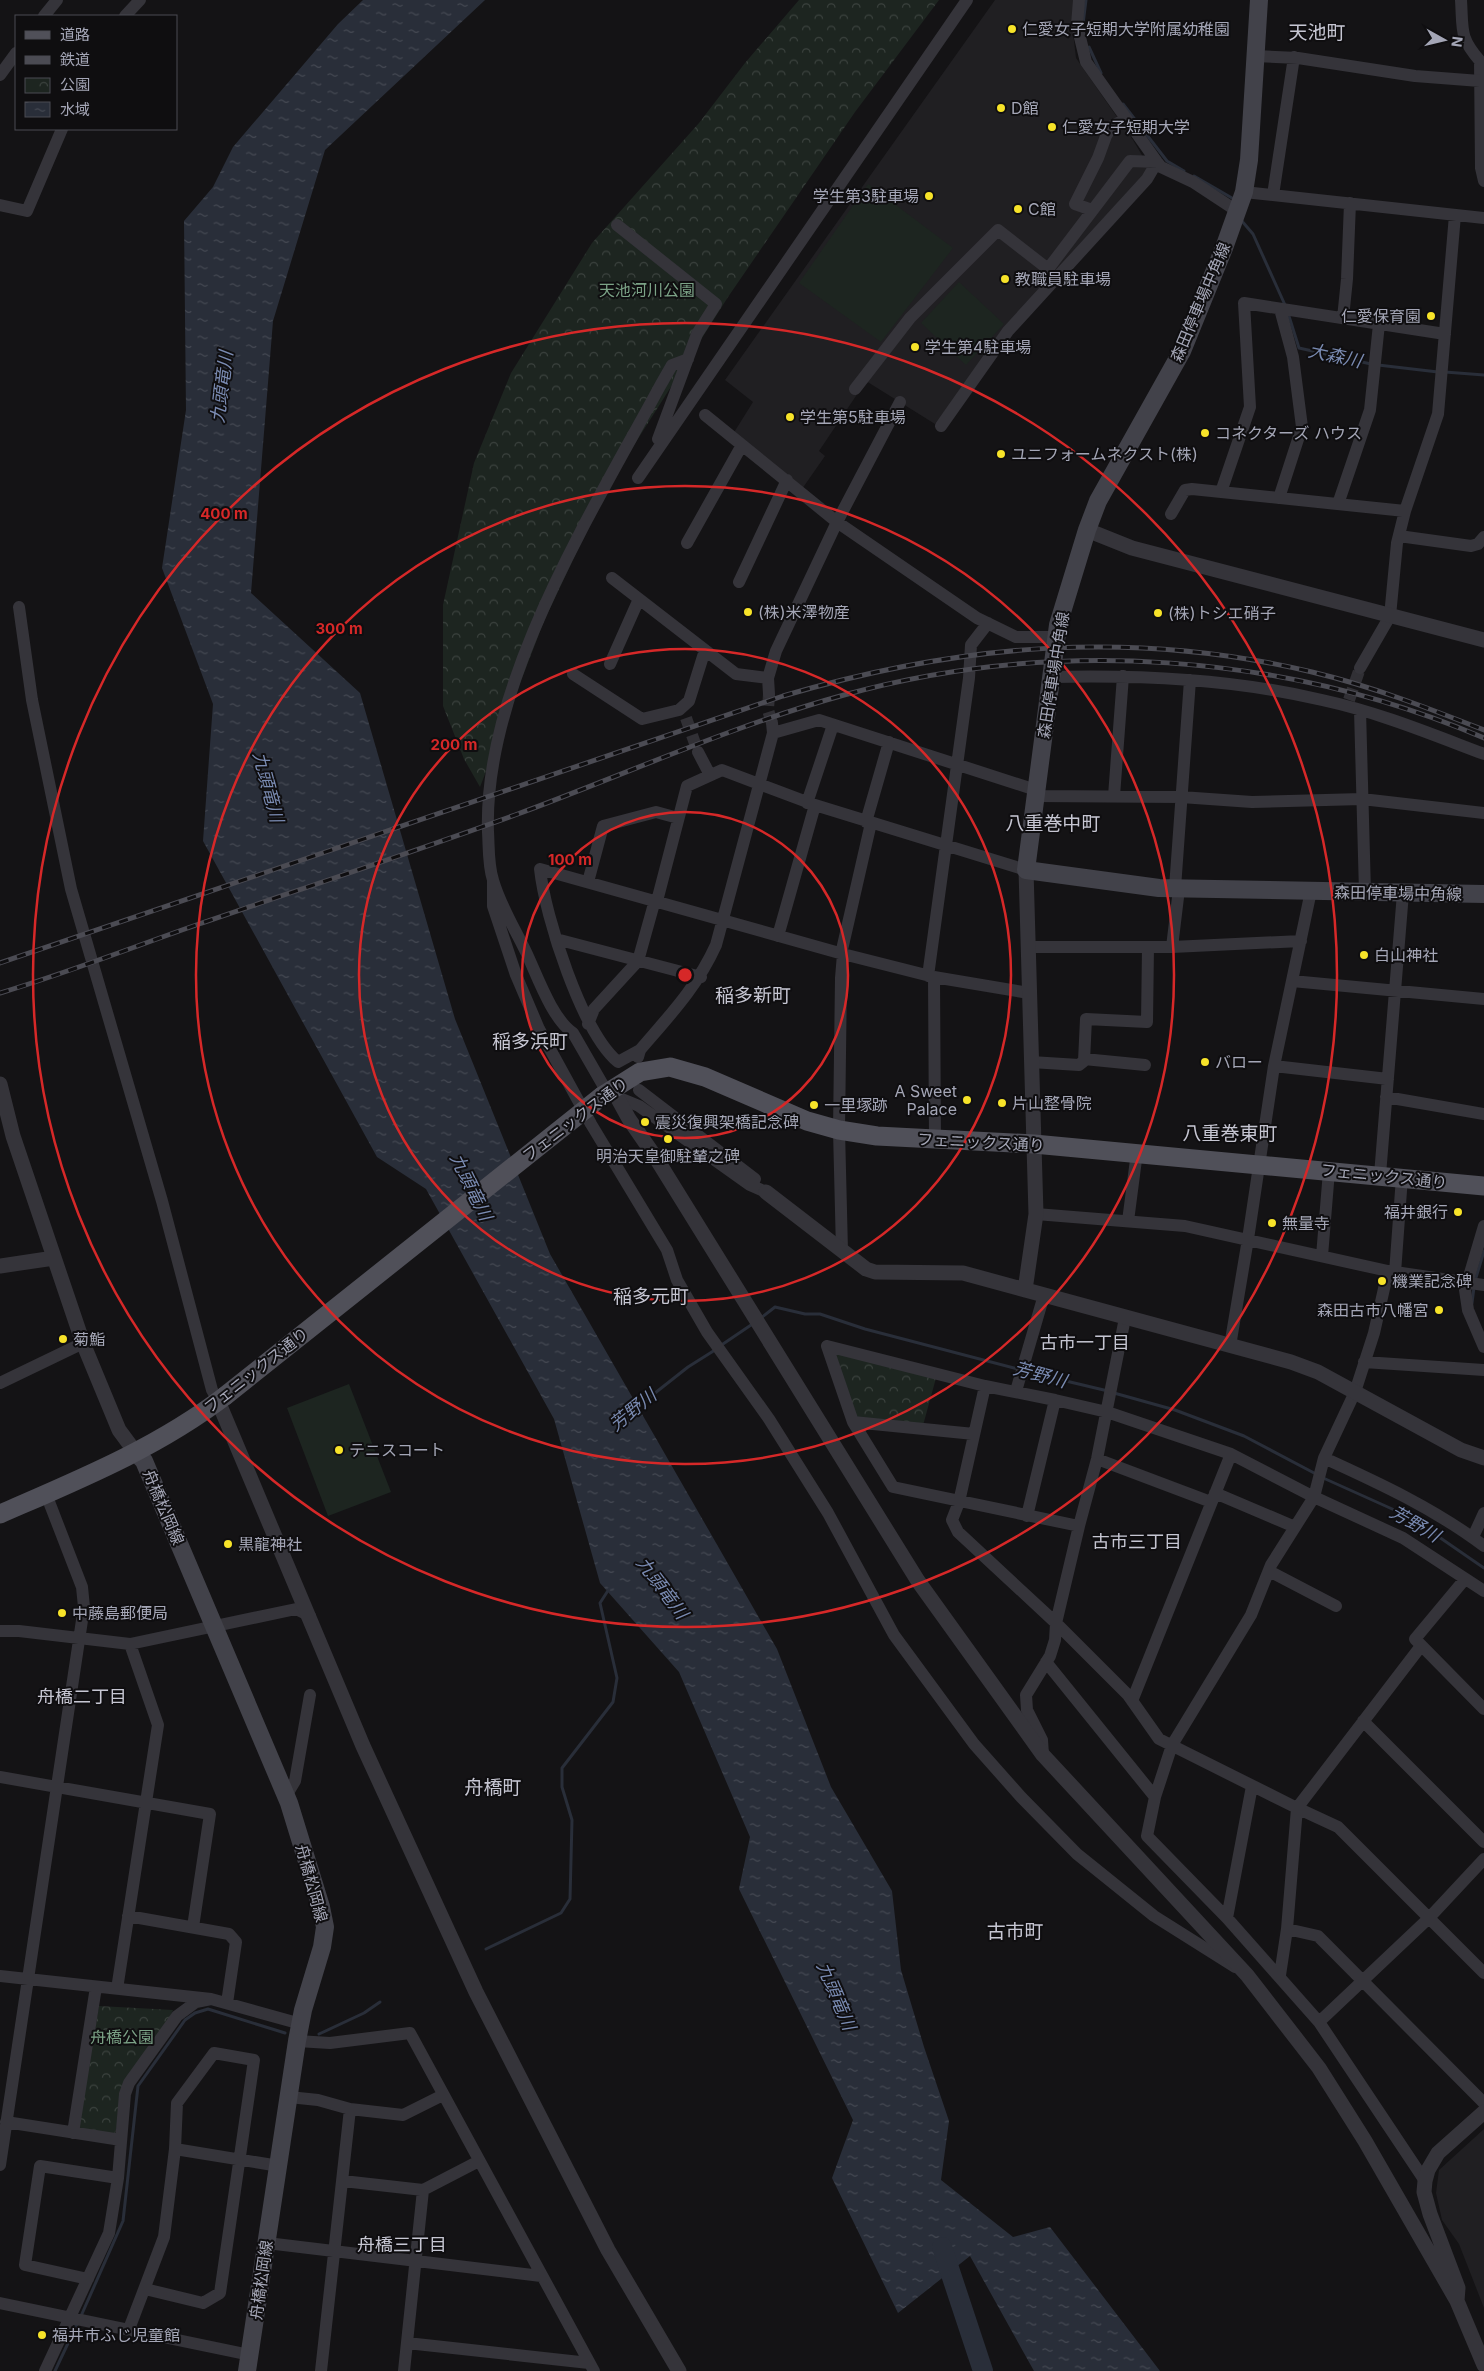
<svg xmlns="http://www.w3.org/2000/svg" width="1484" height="2371" font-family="Inter,'Noto Sans JP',sans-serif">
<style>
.built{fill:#201f22}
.green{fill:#1d2520}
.park{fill:url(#park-crowns)}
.water{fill:url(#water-ripples)}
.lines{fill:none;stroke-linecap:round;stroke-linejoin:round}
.stream{stroke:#292e39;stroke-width:3}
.river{stroke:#292e39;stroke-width:20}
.minor-tunnel{stroke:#313035;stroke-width:12;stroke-dasharray:12 6;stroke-linecap:butt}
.minor{stroke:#35343a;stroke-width:12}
.tertiary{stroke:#35343a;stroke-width:15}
.secondary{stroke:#42424a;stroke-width:18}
.primary{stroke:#505059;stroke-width:19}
.rail-casing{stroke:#4b4b53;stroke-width:5}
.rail{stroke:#0f0e10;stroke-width:3;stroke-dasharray:9;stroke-linecap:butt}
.primary-bridge{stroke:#505059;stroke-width:19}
.ring{fill:none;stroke:#d62828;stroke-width:2.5}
.poi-dot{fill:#f7e329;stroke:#0f0e10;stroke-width:2}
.labels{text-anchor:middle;stroke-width:4;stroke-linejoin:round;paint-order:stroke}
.poi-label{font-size:16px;fill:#a4a6b6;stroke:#0f0e10;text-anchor:start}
.park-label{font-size:16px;fill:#7ba286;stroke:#0f0e10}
.street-label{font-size:16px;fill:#a4a6b6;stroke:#0f0e10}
.water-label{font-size:18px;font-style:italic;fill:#7a8bb2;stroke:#0f0e10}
.neighbourhood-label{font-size:18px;fill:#c6c6d2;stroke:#0f0e10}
.quarter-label{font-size:19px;fill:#c6c6d2;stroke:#0f0e10}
.centre{fill:#d62828;stroke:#0f0e10;stroke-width:2.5}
.ring-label{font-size:15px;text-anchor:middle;font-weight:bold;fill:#d62828;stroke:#0f0e10;stroke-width:4;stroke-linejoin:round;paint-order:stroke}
</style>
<defs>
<pattern id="park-crowns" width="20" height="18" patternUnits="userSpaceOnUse" patternTransform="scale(1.25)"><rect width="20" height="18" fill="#1d2520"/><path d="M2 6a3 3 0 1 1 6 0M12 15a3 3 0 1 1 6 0" fill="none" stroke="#3b423e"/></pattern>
<pattern id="water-ripples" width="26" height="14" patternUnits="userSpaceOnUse" patternTransform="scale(1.25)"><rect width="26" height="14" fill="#292e39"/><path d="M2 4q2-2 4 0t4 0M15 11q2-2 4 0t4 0" fill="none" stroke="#454953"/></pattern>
</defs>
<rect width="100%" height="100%" fill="#141315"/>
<path class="built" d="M 995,0 L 1079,0 L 1072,24 L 1076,58 L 1133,140 L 1149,167 L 1147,173 L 1006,330 L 935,424 L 866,381 L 819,451 L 825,456 L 802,489 L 733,434 L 753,402 L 725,380 Z
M 1484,2129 L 1484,2308 L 1459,2244 L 1442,2220 L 1436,2193 L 1439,2170 Z"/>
<path class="green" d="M 868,184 L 953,248 L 881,342 L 799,283 Z
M 959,282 L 1004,324 L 966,365 L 921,323 Z
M 349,1384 L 391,1492 L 328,1516 L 287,1408 Z"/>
<path class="park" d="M 799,0 L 939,0 L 855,112 L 728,297 L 608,486 L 544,621 L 480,787 L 464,759 L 443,706 L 443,605 L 474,463 L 511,373 L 592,243 L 699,123 L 745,63 Z
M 830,1347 L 936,1378 L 922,1429 L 853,1422 Z
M 99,2006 L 173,2010 L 165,2028 L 128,2080 L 115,2134 L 78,2129 Z"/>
<path class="water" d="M 363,0 L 485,0 L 325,150 L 273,321 L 251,593 L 360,693 L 455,1019 L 550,1254 L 777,1649 L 831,1787 L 892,1891 L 901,1970 L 924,2047 L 949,2121 L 941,2180 L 1013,2237 L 1050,2227 L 1160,2371 L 1034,2371 L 970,2256 L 898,2313 L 832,2178 L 853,2120 L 739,1889 L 750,1837 L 679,1672 L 600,1583 L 554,1419 L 426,1189 L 377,1157 L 203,841 L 213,704 L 162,568 L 186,410 L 184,221 L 213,187 L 233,147 L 338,24 Z"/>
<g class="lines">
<path class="stream" d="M 1083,24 L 1086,0
M 1089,47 L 1101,73
M 1123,104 L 1167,161 L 1184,171
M 1194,176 L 1232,198
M 1241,220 L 1253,234 L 1285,305
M 1288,313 L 1299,348 L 1371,364
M 1378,365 L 1438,372
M 1445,372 L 1484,375
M 1475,1281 L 1484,1251
M 1472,1303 L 1474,1287
M 761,1318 L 775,1307 L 805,1314 L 820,1314 L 865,1329 L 1018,1369
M 720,1346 L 754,1323
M 1024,1371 L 1108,1391
M 1114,1393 L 1175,1410 L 1244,1436 L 1316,1474
M 636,1408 L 688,1367 L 715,1350
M 1321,1477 L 1410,1517 L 1484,1568
M 486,1949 L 561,1913 L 570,1899 L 572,1820 L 562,1787 L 562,1768 L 613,1702 L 617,1678 L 600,1603 L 609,1589
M 319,2034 L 364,2013 L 380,2002
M 81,2316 L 123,2221 L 138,2086 L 185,2020 L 195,2013 L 208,2009 L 285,2033
M 55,2371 L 78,2322"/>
<path class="river" d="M 942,2247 L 983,2371"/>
<path class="minor-tunnel" d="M 769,694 L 768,710 L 772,723
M 1349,700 L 1360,668
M 686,718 L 698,752"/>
<path class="minor" d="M 1079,0 L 1077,25 L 1086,62 L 1157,162 L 1161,167 L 1193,182 L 1237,211
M 1461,0 C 1463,30 1459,37 1480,61 L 1481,168 L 1484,181
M 44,16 L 57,0
M 125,16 L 140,0
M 1255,56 L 1298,58 L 1415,76 L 1480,81
M 0,75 L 16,53
M 1244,192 L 1484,218
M 1273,195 L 1294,57
M 0,205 L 27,211 L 62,129
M 1092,210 L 1075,204 L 1098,158 L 1106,136 L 1112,126 L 1126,119
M 617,225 L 716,304 L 697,334 L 658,439
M 1343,318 L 1347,279 L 1350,203
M 855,389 L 910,318 L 998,230 L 1048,269 L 1130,161 L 1157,162 L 1147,179 L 1008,331 L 941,426
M 705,415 L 742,445
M 638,478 L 967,0
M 1221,492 L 1250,407 L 1244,303 L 1445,334
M 1279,498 L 1302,427 L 1293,357 L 1280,309
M 1338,504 L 1370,410 L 1379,324
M 1171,514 L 1185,490 L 1192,489 L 1405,511
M 1399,536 L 1471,546 L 1478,544 L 1484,537
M 687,543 L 742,445 L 837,522 L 977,618 L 1016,637 L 1056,637
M 612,578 L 736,674 L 768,678 L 769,694
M 739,582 L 787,480
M 19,607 L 32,700 L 71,889 L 162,1201 L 212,1390 L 218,1401
M 610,664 L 639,599
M 1360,668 L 1390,616 L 1397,543 L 1405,511 L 1438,414 L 1455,215
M 573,674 L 642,719 L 679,710 L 689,701 L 705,650
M 1051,677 C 1142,675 1233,679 1322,700 C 1378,712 1431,734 1484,754
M 768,678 L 776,651 L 837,522 L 900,402
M 1360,710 L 1365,892
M 773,733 L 819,720 L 1036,790
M 698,752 L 710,775
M 1036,796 L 1181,797 L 1252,802 L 1362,799 L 1484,813
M 1114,796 L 1123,676
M 807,803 L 833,725
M 866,822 L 889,742
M 493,880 L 493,906 L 516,975 L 539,1029 L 591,1124 L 667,1250 L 677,1280 L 707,1332 L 769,1419 L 828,1513 L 894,1635 L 974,1744 L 1021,1797 L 1077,1854 L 1154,1916 L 1235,1967
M 588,882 L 603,826 L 656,812 L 678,818
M 1175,888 L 1190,680
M 657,901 L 687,786 L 722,770 L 815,805 L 1026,870
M 778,936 L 815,805
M 556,939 L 701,977
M 1028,947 L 1172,947 L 1301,941
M 1172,947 L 1179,889
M 841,954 L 871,823
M 928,976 L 969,678 L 971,645 L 988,623
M 934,977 L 935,1139
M 1292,981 L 1484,999
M 588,1024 L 594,1009 L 638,961 L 655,900
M 640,1050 L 618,1062 C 582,1032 545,917 540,869 L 843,954 L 934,977 L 1029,993
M 638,1057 L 640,1050 C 670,1015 697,987 716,945 L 773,733 L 772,723
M 1084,1059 L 1145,1065
M 1031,1062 L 1079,1065 L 1084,1061 L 1086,1019 L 1147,1022 L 1148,947
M 1274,1066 L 1388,1079
M 639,1090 L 755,1179
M 607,1092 L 573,1033 C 552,1019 537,975 526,952 C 515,929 500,905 493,880 C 488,865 489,847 488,832 C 483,685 592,512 660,386 L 672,365 L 688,359
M 617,1097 L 639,1106 L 750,1185 L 766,1192
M 1386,1097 L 1484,1114
M 1380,1175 L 1403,893
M 1036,1214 L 1185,1226 L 1388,1271 L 1484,1285
M 1128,1221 L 1137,1152
M 1484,1226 L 1465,1290 L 1468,1310 L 1484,1347
M 842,1251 L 839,1130 L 841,978 L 843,954
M 1322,1256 L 1329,1171
M 1388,1271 L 1374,1333 L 1355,1392 L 1324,1458 L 1314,1497 L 1271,1565 L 1251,1615 L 1172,1745 L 1155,1797 L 1147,1836 L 1227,1918 L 1319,2022 L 1425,2181
M 1395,1273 L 1402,1177
M 827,1346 L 985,1386 L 1055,1400 L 1027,1516
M 827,1346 L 853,1422 L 893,1487 L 1079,1526
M 1230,1346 L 1248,1239 L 1274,1066 L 1311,891
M 1364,1362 L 1484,1370
M 0,1383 L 83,1343
M 985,1386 L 959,1502 L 952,1520 L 958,1532 L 1056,1623 L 1128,1695 L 1159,1739 L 1297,1808 L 1338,1827 L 1484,1973
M 1016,1391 L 1044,1295
M 1055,1400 L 1107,1412 L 1231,1454 L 1314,1497 L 1403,1538 L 1484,1591
M 853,1422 L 974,1434
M 1324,1458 C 1379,1483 1435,1509 1484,1546
M 1097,1459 L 1211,1502
M 1215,1493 L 1295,1527
M 1473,1537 L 1484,1513
M 1269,1571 L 1336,1606
M 1465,1579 L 1415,1639 L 1484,1709
M 0,1631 L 19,1631 L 130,1644 L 158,1725 L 117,1989
M 130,1644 L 296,1609 L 310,1616
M 1046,1662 L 1155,1797
M 1132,1701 L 1231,1454
M 1363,1721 L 1484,1842
M 1043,1755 L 1042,1740 L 1027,1710 L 1026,1695 L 1050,1656 L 1055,1640 L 1056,1623 L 1079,1526 L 1097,1459 L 1125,1318
M 0,1777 L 210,1814 L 193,1927
M 286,1796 L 295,1781 L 310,1695
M 128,1916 L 229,1934 L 236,1942 L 227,2003
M 1227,1918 L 1252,1786
M 1287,1929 L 1318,1936 L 1484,2103
M 1280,1975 L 1287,1929 L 1297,1808 L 1421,1646
M 0,1976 L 211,1999 L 301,2024
M 1319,2022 L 1429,1918 L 1484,1859
M 297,2041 L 330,2043 L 410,2033 L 594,2371
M 289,2097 L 318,2100 L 350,2109 L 403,2115 L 443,2095
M 6,2122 L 121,2140
M 73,2133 L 96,1987
M 175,2149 L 279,2166
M 0,2165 L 84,1607 L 82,1587 L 46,1494
M 343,2181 L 423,2190 L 479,2161
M 267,2243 L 541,2276
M 88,2279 L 25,2265 L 40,2166 L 118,2178
M 0,2303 L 250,2355
M 129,2329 L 164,2237 L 175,2149 L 177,2103 L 214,2053 L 254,2060 L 220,2293 L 203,2303 L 145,2289
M 407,2343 L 589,2363
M 45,2371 L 109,2233 L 118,2178 L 125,2094 L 129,2083 L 177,2016 L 196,2002 L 211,1999
M 321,2371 L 350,2109
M 404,2371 L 423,2190"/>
<path class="tertiary" d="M 1087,530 L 1132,548 L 1484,640
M 0,1084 L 13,1136 L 83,1343 L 119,1430 L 136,1453
M 612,1088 L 629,1119 L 656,1158 L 918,1581 L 1043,1755 L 1247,1975 L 1319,2068 L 1365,2141 L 1457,2301
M 766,1192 L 866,1269 L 875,1272 L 963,1273 L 1291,1362 L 1318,1372 L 1461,1450 L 1484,1458
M 0,1266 L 54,1258
M 1025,1290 L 1036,1214 L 1026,870
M 218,1401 L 363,1746 L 476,1992 L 608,2250 L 679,2371
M 1484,2112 L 1438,2153 L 1428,2170 L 1425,2181 L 1424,2192 L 1430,2214 L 1458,2288 L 1457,2301 L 1484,2365"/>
<path class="secondary" d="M 1259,0 L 1249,160 L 1244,192 L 1224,248 L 1182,351 L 1098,501 L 1087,530 L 1058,625 L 1026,870 L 1159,888 L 1484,894
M 136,1453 L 144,1461 L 289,1803 L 321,1907 L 325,1927 L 322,1947 L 303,2010 L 297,2041 L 247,2371"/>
<path class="primary" d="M 602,1096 L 640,1072 L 670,1067 L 705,1077 L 807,1121 L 839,1130 L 877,1136 L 1034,1144 L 1484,1186
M 0,1514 C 78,1480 157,1448 225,1396"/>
<defs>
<path id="rail" d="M 0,963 L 783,696 C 960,644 1132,629 1312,672 C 1371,686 1428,708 1484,730
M 0,993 C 67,973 133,947 199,924 C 304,888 410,853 515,815 C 624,775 731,726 844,695 C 1054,637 1284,653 1484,738"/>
</defs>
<use href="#rail" class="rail-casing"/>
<use href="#rail" class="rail"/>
<path class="primary-bridge" d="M 225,1396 L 602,1096"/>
</g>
<g class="ring">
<circle cx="685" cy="975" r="163"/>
<circle cx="685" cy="975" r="326"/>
<circle cx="685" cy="975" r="489"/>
<circle cx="685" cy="975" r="652"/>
</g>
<g class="poi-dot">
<circle cx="1012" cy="29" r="5"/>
<circle cx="1001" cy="108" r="5"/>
<circle cx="1052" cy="127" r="5"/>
<circle cx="929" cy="196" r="5"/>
<circle cx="1018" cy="209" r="5"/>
<circle cx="1005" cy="279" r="5"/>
<circle cx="1431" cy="316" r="5"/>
<circle cx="915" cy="347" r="5"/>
<circle cx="790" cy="417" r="5"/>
<circle cx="1205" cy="433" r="5"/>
<circle cx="1001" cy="454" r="5"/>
<circle cx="748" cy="612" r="5"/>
<circle cx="1158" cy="613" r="5"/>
<circle cx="1364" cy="955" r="5"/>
<circle cx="1205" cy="1062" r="5"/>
<circle cx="967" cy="1100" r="5"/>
<circle cx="1002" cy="1103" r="5"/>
<circle cx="814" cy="1105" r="5"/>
<circle cx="645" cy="1122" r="5"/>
<circle cx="668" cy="1139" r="5"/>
<circle cx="1458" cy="1212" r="5"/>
<circle cx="1272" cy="1223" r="5"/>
<circle cx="1382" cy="1281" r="5"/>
<circle cx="1439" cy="1310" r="5"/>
<circle cx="63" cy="1339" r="5"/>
<circle cx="339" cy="1450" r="5"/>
<circle cx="228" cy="1544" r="5"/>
<circle cx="62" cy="1613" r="5"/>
<circle cx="42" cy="2335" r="5"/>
</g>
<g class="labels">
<g class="poi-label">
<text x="1022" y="35">仁愛女子短期大学附属幼稚園</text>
<text x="1011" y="114">D館</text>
<text x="1062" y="133">仁愛女子短期大学</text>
<text x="919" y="202" text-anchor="end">学生第3駐車場</text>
<text x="1028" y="215">C館</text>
<text x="1015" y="285">教職員駐車場</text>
<text x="1421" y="322" text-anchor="end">仁愛保育園</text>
<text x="925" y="353">学生第4駐車場</text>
<text x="800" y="423">学生第5駐車場</text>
<text x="1215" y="439">コネクターズ ハウス</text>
<text x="1011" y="460">ユニフォームネクスト(株)</text>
<text x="758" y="618">(株)米澤物産</text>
<text x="1168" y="619">(株)トシエ硝子</text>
<text x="1374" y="961">白山神社</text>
<text x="1215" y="1068">バロー</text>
<text x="957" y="1097" text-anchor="end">A Sweet<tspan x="957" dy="18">Palace</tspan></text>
<text x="1012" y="1109">片山整骨院</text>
<text x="824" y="1111">一里塚跡</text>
<text x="655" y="1128">震災復興架橋記念碑</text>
<text x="668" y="1162" text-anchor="middle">明治天皇御駐輦之碑</text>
<text x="1448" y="1218" text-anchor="end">福井銀行</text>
<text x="1282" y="1229">無量寺</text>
<text x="1392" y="1287">機業記念碑</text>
<text x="1429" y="1316" text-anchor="end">森田古市八幡宮</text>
<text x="73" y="1345">菊鮨</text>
<text x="349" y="1456">テニスコート</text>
<text x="238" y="1550">黒龍神社</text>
<text x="72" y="1619">中藤島郵便局</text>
<text x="52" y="2341">福井市ふじ児童館</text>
</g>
<g class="park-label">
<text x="647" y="296">天池河川公園</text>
<text x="122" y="2043">舟橋公園</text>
</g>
<g class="street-label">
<text transform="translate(1200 302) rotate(-67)" y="6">森田停車場中角線</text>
<text transform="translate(1053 675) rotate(-81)" y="6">森田停車場中角線</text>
<text transform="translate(1398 893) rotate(1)" y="6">森田停車場中角線</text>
<text transform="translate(575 1119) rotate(-37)" y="6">フェニックス通り</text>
<text transform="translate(981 1142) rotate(3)" y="6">フェニックス通り</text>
<text transform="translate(1384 1176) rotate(6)" y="6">フェニックス通り</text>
<text transform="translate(256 1370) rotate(-38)" y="6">フェニックス通り</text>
<text transform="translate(164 1507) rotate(67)" y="6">舟橋松岡線</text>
<text transform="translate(312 1883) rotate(75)" y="6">舟橋松岡線</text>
<text transform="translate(261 2280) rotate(-82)" y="6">舟橋松岡線</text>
</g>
<g class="water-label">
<text transform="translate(1335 356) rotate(12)" y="6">大森川</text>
<text transform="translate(222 387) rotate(-83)" y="6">九頭竜川</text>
<text transform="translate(268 787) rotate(75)" y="6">九頭竜川</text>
<text transform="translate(471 1187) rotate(64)" y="6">九頭竜川</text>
<text transform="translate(1040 1375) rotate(15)" y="6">芳野川</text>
<text transform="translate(633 1410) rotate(-39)" y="6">芳野川</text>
<text transform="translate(1415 1524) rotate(30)" y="6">芳野川</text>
<text transform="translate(662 1588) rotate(53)" y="6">九頭竜川</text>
<text transform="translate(836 1996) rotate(67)" y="6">九頭竜川</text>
</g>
<g class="neighbourhood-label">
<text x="1085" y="1349">古市一丁目</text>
<text x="1137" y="1548">古市三丁目</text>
<text x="82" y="1703">舟橋二丁目</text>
<text x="402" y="2251">舟橋三丁目</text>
</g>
<g class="quarter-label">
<text x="1317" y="39">天池町</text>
<text x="1053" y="830">八重巻中町</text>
<text x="753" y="1002">稲多新町</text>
<text x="530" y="1048">稲多浜町</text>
<text x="1230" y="1140">八重巻東町</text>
<text x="651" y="1303">稲多元町</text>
<text x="493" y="1794">舟橋町</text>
<text x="1015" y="1938">古市町</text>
</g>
</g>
<circle cx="685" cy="975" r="8" class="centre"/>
<g class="ring-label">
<text x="224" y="519">400 m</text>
<text x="339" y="634">300 m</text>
<text x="454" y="750">200 m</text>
<text x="570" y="865">100 m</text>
</g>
<rect x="15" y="15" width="162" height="115" fill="#0f0e10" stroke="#4b4b52"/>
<rect x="25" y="31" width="25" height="8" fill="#505059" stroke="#4b4b52"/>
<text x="60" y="40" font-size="15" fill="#a4a6b6">道路</text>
<rect x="25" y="56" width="25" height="8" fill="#4b4b53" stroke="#4b4b52"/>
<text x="60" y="65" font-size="15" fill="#a4a6b6">鉄道</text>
<rect x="25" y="78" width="25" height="15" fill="url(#park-crowns)" stroke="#4b4b52"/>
<text x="60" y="90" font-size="15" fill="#a4a6b6">公園</text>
<rect x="25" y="102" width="25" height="15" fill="url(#water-ripples)" stroke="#4b4b52"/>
<text x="60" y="115" font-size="15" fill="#a4a6b6">水域</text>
<g transform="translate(1444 40) rotate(98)" stroke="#0f0e10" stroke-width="4" paint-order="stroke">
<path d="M0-4L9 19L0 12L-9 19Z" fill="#a4a6b6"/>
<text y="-8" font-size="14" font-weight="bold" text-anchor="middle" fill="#a4a6b6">N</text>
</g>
</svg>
